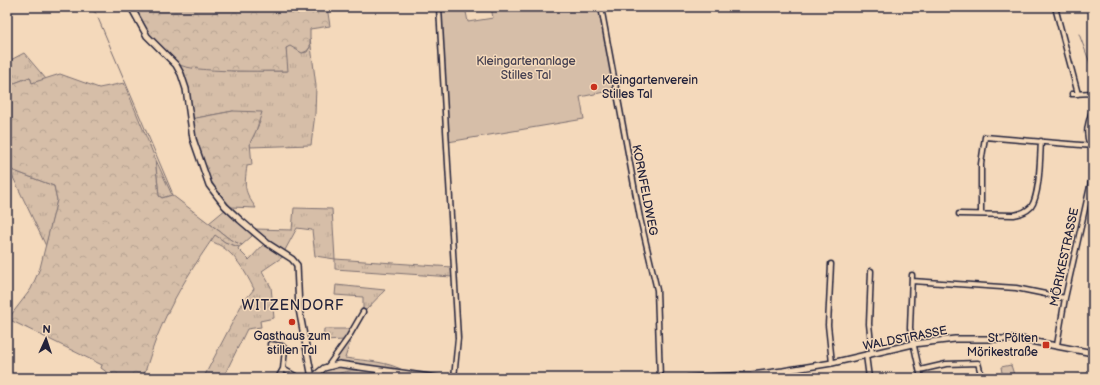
<svg xmlns="http://www.w3.org/2000/svg" width="1100" height="385" font-family="'Balsamiq Sans',sans-serif">
<style>
.grass{fill:url(#grass-tufts);stroke:#7c7072}
.forest{fill:url(#forest-crowns);stroke:#7c7072}
.green{fill:#d6bea8;stroke:#7c7072}
.lines{fill:none;stroke-linecap:round;stroke-linejoin:round}
.stream{stroke:#756a6e;stroke-width:1}
.minor-casing{stroke:#22223b;stroke-width:7}
.tertiary-casing{stroke:#22223b;stroke-width:8}
.minor{stroke:#f4d9bb;stroke-width:4}
.tertiary{stroke:#f4d9bb;stroke-width:5}
.poi-dot{fill:#c8321e;stroke:#f4d9bb;stroke-width:1.5}
.labels{text-anchor:middle;stroke-width:3;stroke-linejoin:round;paint-order:stroke}
.park-label{font-size:12px;fill:#464151;stroke:#f4d9bb}
.poi-label{font-size:12px;fill:#22223b;stroke:#f4d9bb;text-anchor:start}
.street-label{font-size:12px;fill:#22223b;stroke:#f4d9bb}
.quarter-label{font-size:14px;letter-spacing:1px;fill:#22223b;stroke:#f4d9bb}
</style>
<defs>
<pattern id="grass-tufts" width="24" height="20" patternUnits="userSpaceOnUse"><rect width="24" height="20" fill="#d6bea8"/><path d="M3 7l-1-3M5 7V3M7 7l1-3M15 17l-1-3M17 17v-4M19 17l1-3" fill="none" stroke="#b7a392"/></pattern>
<pattern id="forest-crowns" width="20" height="18" patternUnits="userSpaceOnUse"><rect width="20" height="18" fill="#d6bea8"/><path d="M2 6a3 3 0 1 1 6 0M12 15a3 3 0 1 1 6 0" fill="none" stroke="#b7a392"/></pattern>
</defs>
<rect width="100%" height="100%" fill="#f4d9bb"/>
<filter id="ink" filterUnits="userSpaceOnUse"><feTurbulence type="fractalNoise" baseFrequency=".025" numOctaves="2"/><feDisplacementMap in="SourceGraphic" scale="8" xChannelSelector="R" yChannelSelector="G"/><feConvolveMatrix kernelMatrix="1 2 1 2 8 2 1 2 1" color-interpolation-filters="sRGB"/></filter>
<g filter="url(#ink)">
<path class="grass" d="M 310,38 L 316,86 L 315,114 L 311,145 L 250,147 L 250,143 L 260,122 L 233,111 L 191,119 L 180,65 L 234,71 L 287,71 L 286,48 L 290,45 L 302,53 L 307,52 L 310,47 Z
M 24,53 L 46,79 L 32,83 L 30,77 L 7,86 L 7,62 Z
M 1093,113 L 1092,134 L 1093,143 C 1084,135 1090,122 1093,113 Z
M 155,158 L 172,195 L 162,198 L 159,196 Z
M 9,169 L 54,186 L 57,200 L 46,246 Z
M 294,208 L 332,209 L 335,259 L 452,267 L 452,277 L 335,269 L 335,259 L 315,256 L 312,230 L 297,228 L 284,252 L 254,231 L 255,229 L 292,230 Z
M 226,209 L 252,234 L 252,236 L 242,245 L 231,240 L 209,223 Z
M 215,234 L 225,242 L 239,247 L 238,249 L 249,260 L 264,244 L 284,256 L 262,271 L 271,287 L 274,318 L 260,321 L 261,327 L 247,329 L 223,378 L 211,378 L 205,375 L 242,304 L 254,289 C 244,269 232,248 210,241 Z
M 336,285 L 385,290 L 366,310 L 363,309 L 363,297 L 335,295 Z
M 355,328 L 345,358 C 365,361 389,361 406,372 L 355,363 L 333,362 Z
M 324,329 L 352,329 L 345,340 L 323,341 Z
M 1011,365 L 1015,378 L 1003,378 L 1001,367 Z
M 339,366 L 405,375 C 386,374 346,364 332,378 L 314,378 L 324,370 Z
M 1093,372 L 1093,378 L 1063,378 Z"/>
<path class="forest" d="M 134,7 L 327,7 L 330,26 L 310,29 L 310,47 L 307,51 L 302,53 L 290,46 L 286,48 L 288,71 C 269,71 191,73 178,64 C 157,49 145,29 134,7 Z
M 60,74 L 99,88 L 124,83 L 155,158 L 159,196 L 162,198 L 172,195 L 231,240 L 242,245 L 239,247 L 225,242 L 215,235 C 195,264 176,293 162,325 C 154,342 149,360 143,378 L 115,378 L 101,368 L 102,365 L 8,319 L 31,289 L 40,268 L 57,200 L 54,186 L 9,169 L 7,166 L 7,86 L 30,77 L 32,83 Z
M 233,111 L 262,112 L 256,131 L 250,143 L 252,165 L 247,166 C 244,187 244,191 256,208 L 230,207 C 207,183 197,151 191,119 Z"/>
<path class="green" d="M 465,7 L 468,22 L 493,18 L 491,7 L 599,7 L 614,90 L 580,97 L 584,119 L 448,142 L 440,13 L 443,9 Z"/>
<g class="lines">
<path class="stream" d="M 86,7 L 96,13
M 98,18 L 172,192
M 1079,34 L 1093,71
M 1093,120 L 1090,135 L 1093,140
M 1089,173 L 1093,158"/>
<defs>
<path id="minor" d="M 445,7 L 439,8 L 458,338 L 454,378
M 601,7 L 640,218 L 657,290 L 660,378
M 1055,7 L 1078,94
M 1072,94 L 1093,93
M 1090,145 C 1084,132 1089,121 1093,107
M 959,214 L 1014,215 C 1020,214 1026,212 1031,207 C 1040,195 1040,156 1041,141
M 981,214 L 981,164 L 985,137 L 1093,146
M 831,264 L 828,325 L 832,363
M 871,271 L 869,324 L 872,353
M 912,275 L 910,328 L 921,378
M 912,281 L 1016,288 L 1065,298
M 270,344 L 282,346 L 285,349 L 283,369 L 278,378
M 1057,345 L 1065,298 L 1093,173
M 866,355 L 869,378
M 328,366 L 348,338 L 363,312
M 283,369 L 299,378
M 920,370 L 946,364 L 978,363 L 982,378"/>
<path id="tertiary" d="M 131,7 L 147,36 L 176,65 L 181,74 L 186,89 L 193,139 L 209,185 L 225,206 L 240,220 L 267,243 L 292,259 L 297,265 L 299,309 L 312,378
M 312,378 L 324,368 L 339,364 L 437,378
M 689,378 L 751,375 L 783,371 L 832,363 L 913,344 L 955,339 L 1020,339 L 1093,353"/>
</defs>
<use href="#minor" class="minor-casing"/>
<use href="#tertiary" class="tertiary-casing"/>
<use href="#minor" class="minor"/>
<use href="#tertiary" class="tertiary"/>
</g>
</g>
<g class="poi-dot">
<circle cx="594" cy="87" r="4"/>
<circle cx="292" cy="322" r="4"/>
<rect x="1042" y="341" width="8" height="8" rx="2"/>
</g>
<g class="labels">
<g class="park-label">
<text x="526" y="65">Kleingartenanlage<tspan x="526" dy="14">Stilles Tal</tspan></text>
</g>
<g class="poi-label">
<text x="602" y="84">Kleingartenverein<tspan x="602" dy="14">Stilles Tal</tspan></text>
<text x="292" y="340" text-anchor="middle">Gasthaus zum<tspan x="292" dy="14">stillen Tal</tspan></text>
<text x="1038" y="342" text-anchor="end">St. Pölten<tspan x="1038" dy="14">Mörikestraße</tspan></text>
</g>
<g class="street-label">
<text transform="translate(645 190) rotate(79)" y="4">KORNFELDWEG</text>
<text transform="translate(1064 257) rotate(-78)" y="4">MÖRIKESTRASSE</text>
<text transform="translate(905 338) rotate(-11)" y="4">WALDSTRASSE</text>
</g>
<g class="quarter-label">
<text x="293" y="310">WITZENDORF</text>
</g>
</g>
<rect width="1100" height="385" fill="none" stroke="#f4d9bb" stroke-width="24"/>
<rect x="12" y="12" width="1076" height="361" fill="none" stroke="#22223b" stroke-width="1.5" filter="url(#ink)"/>
<g transform="translate(46 339) rotate(3)" stroke="#f4d9bb" stroke-width="3" paint-order="stroke">
<path d="M0-3L7 15L0 10L-7 15Z" fill="#22223b"/>
<text y="-6" font-size="11" font-weight="bold" text-anchor="middle" fill="#22223b">N</text>
</g>
</svg>
